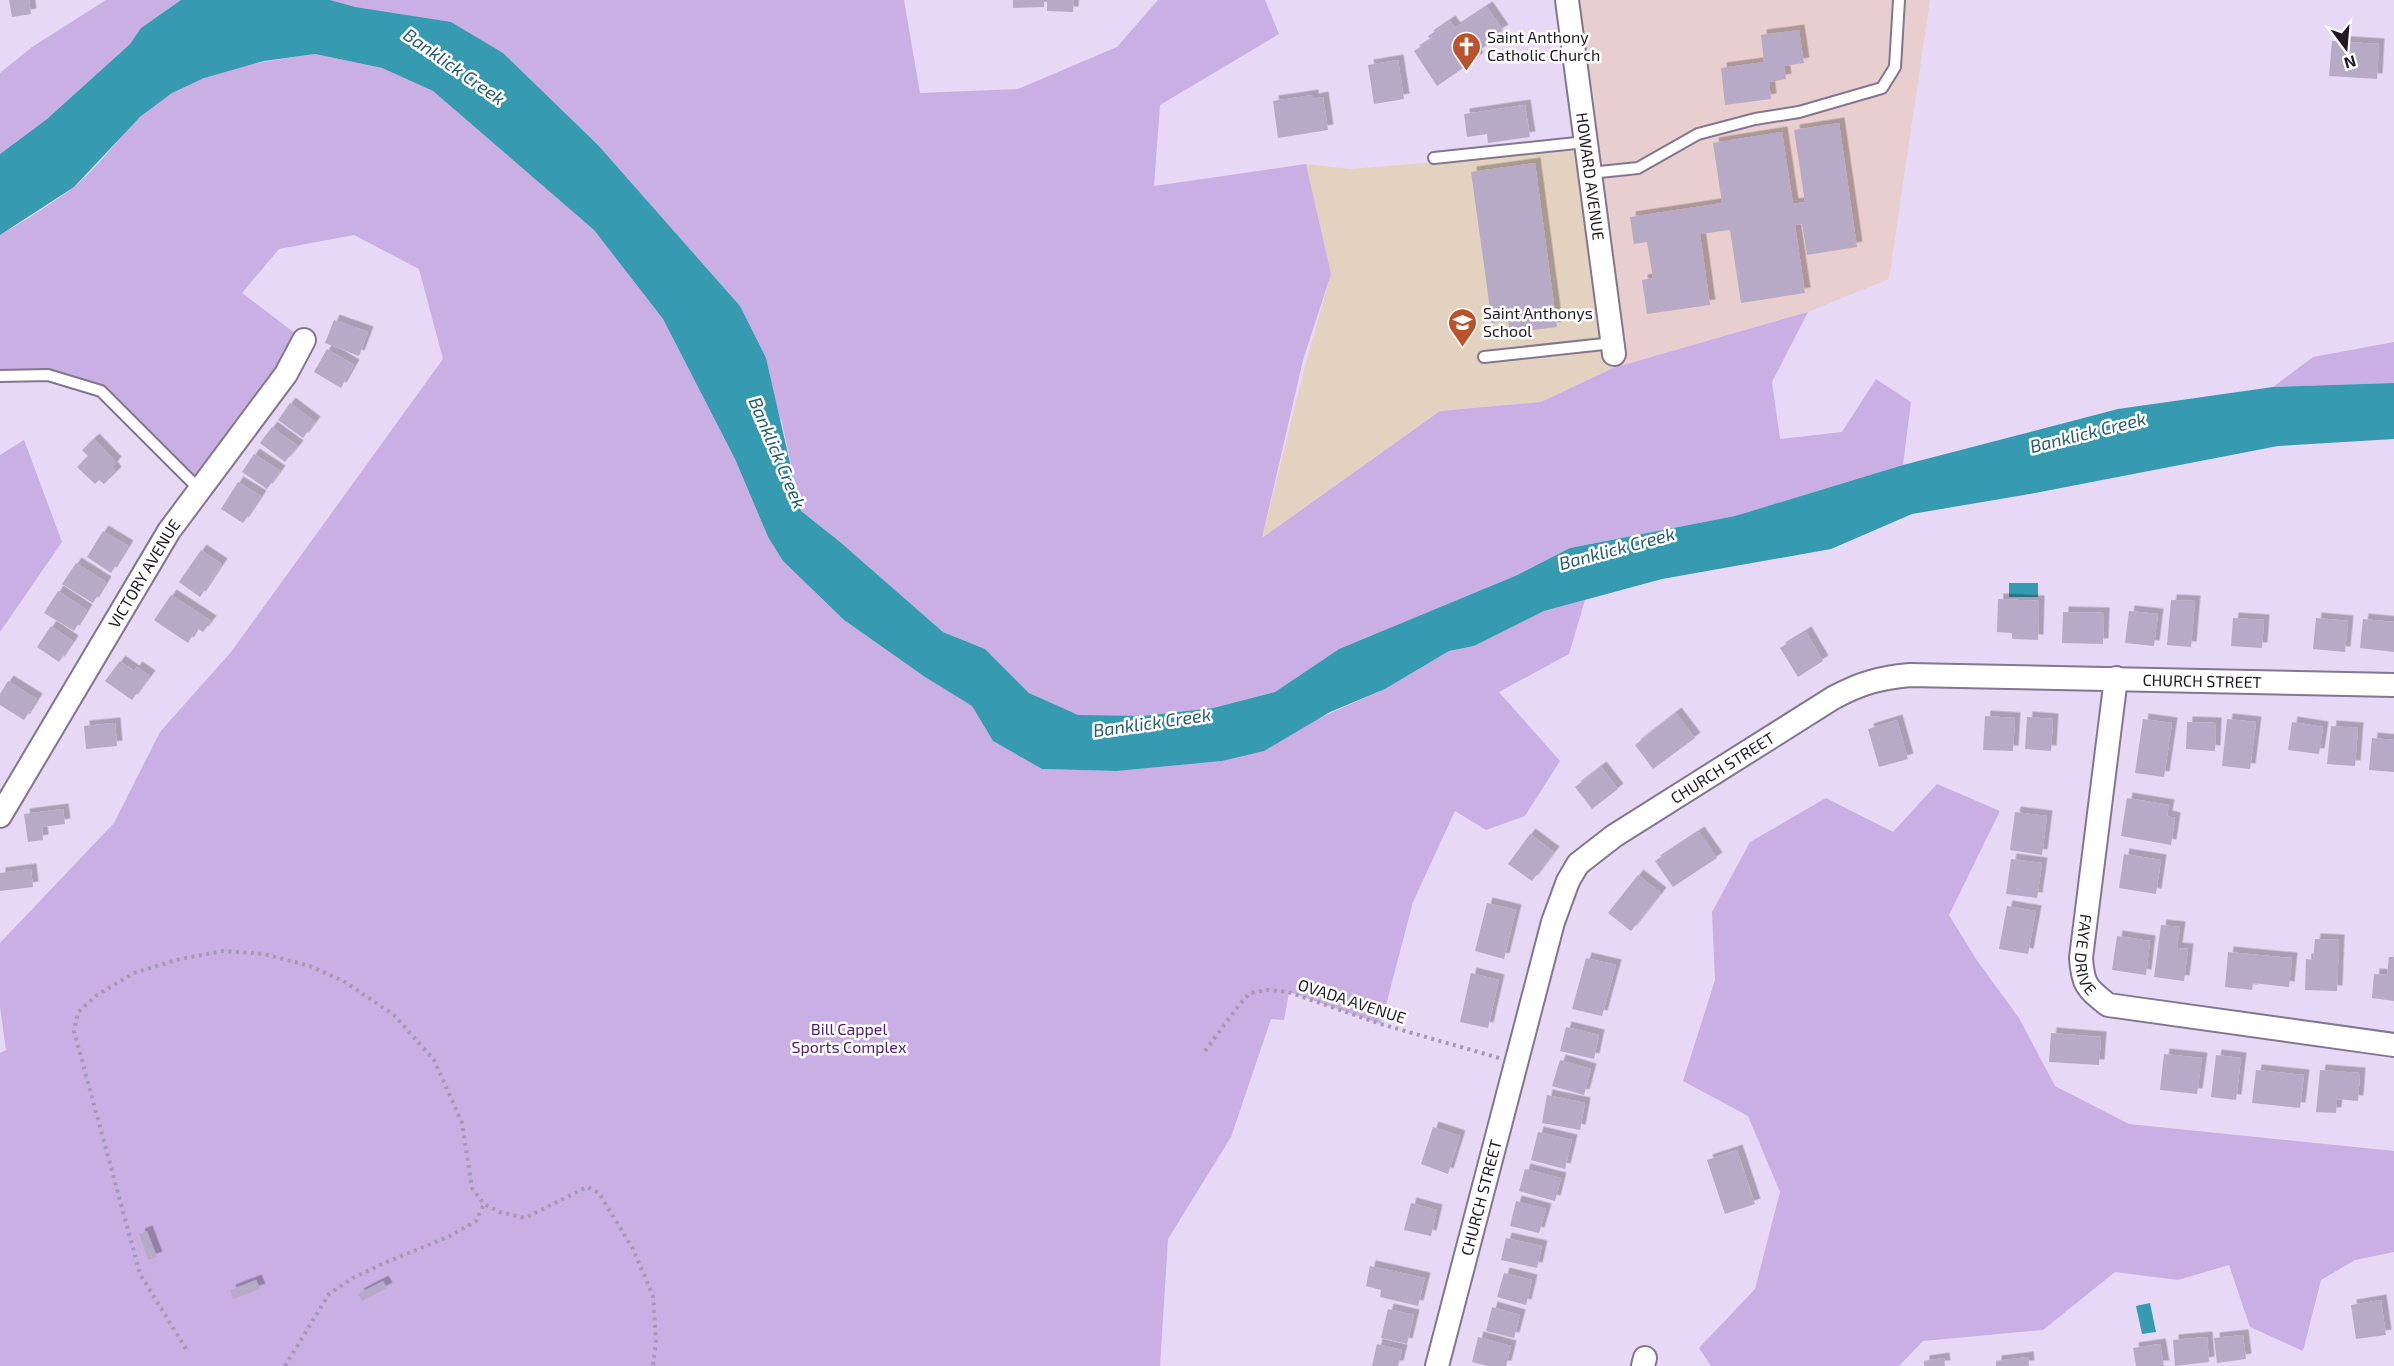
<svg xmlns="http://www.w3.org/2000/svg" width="2394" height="1366" font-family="'Exo 2',sans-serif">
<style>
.industrial{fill:#e9cecf}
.education{fill:#e4d2c1}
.green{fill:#c9afe3}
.water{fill:#369ab1}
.building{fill:#b7aac6;filter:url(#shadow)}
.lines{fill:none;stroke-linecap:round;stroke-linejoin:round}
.service-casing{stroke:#837690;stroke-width:14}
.minor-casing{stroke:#837690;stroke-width:26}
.path{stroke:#a69ab2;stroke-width:4;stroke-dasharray:3 4.5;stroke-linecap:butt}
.service{stroke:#fff;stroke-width:10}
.minor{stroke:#fff;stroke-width:22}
.labels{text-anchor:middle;stroke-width:5;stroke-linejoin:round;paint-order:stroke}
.poi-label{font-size:16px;fill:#1e1923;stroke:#fff;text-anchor:start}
.street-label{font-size:16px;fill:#1e1923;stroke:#fff}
.park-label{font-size:16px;fill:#511a77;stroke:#fff}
.water-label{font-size:18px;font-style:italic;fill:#275d6a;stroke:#fff}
</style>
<defs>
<filter id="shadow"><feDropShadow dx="5.5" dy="-5.5" stdDeviation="0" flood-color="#0004"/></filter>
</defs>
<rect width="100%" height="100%" fill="#e7d8f6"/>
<path class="industrial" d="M 1567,0 L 1930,0 L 1889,279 L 1808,312 L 1613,368 L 1614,354 Z"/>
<path class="education" d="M 1587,150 L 1614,354 L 1613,368 L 1541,402 L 1440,411 L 1262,538 L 1306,362 L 1331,274 L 1306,164 L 1350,169 Z"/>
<path class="green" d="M 106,0 L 181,0 L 141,28 L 130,44 L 47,119 L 0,154 L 0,73 L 32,47 Z
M 330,0 L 904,0 L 920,93 L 1018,89 L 1117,47 L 1158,0 L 1265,0 L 1279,34 L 1160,105 L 1154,186 L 1306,164 L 1331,274 L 1303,360 L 1262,538 L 1440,411 L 1541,402 L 1613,368 L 1808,312 L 1772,382 L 1780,439 L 1842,432 L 1876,379 L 1911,402 L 1903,465 L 1735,516 L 1570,548 L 1515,576 L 1339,649 L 1275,692 L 1213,708 L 1142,716 L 1078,716 L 1029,693 L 985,649 L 943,632 L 839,541 L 801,511 L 782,423 L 740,306 L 598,145 L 503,53 Z
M 315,54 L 382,68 L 433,91 L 594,230 L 663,319 L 735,459 L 768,537 L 783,561 L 844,620 L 925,677 L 972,706 L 993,741 L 1042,769 L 1117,771 L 1222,761 L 1385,689 L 1449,651 L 1474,646 L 1544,611 L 1585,600 L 1569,654 L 1499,692 L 1560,761 L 1525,816 L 1486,830 L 1455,811 L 1413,902 L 1381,1024 L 1289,992 L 1284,1020 L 1271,1019 L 1231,1137 L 1168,1239 L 1160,1366 L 0,1366 L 0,1053 L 6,1050 L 0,1007 L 0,943 L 114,823 L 160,732 L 231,652 L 443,359 L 419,269 L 354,235 L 279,249 L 242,293 L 304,340 L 200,490 L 101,391 L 48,375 L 0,376 L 0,235 C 20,224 56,201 74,187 C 109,158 132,115 173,92 C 216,68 267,61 315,54 Z
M 2394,342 L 2394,383 L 2273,387 L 2313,357 Z
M 24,440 L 62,542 L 0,632 L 0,455 Z
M 1937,784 L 2000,811 L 1949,915 L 1976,959 L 2019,1018 L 2055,1086 L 2129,1124 L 2394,1151 L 2394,1252 L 2355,1260 L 2321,1280 L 2303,1351 L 2250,1327 L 2229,1265 L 2178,1280 L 2115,1272 L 2043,1330 L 1923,1341 L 1899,1366 L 1711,1366 L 1699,1348 L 1755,1289 L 1780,1192 L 1748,1116 L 1683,1081 L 1715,980 L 1712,912 L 1750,842 L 1826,798 L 1893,832 Z"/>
<path class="water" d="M 181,0 L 330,0 L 355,7 L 451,22 L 503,53 L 598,145 L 740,306 L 766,358 L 801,511 L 839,541 L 943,632 L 985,649 L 1029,693 L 1078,715 L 1142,716 L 1213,708 L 1275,692 L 1339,649 L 1515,576 L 1570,548 L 1735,516 L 1903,465 L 2118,409 L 2273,387 L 2394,383 L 2394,439 L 2278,446 L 2035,493 L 1912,514 L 1831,549 L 1662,579 L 1544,611 L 1474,646 L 1449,651 L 1385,689 L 1330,712 L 1264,751 L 1222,761 L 1117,771 L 1042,769 L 993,741 L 972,706 L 925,677 L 844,620 L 783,561 L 768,537 L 735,459 L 663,319 L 594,230 L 433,91 L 382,68 L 315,54 L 264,61 L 204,78 L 172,93 L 141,116 L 74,187 L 0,235 L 0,154 L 47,119 L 130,44 L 141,28 Z
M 2009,583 L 2038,583 L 2038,597 L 2009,597 Z
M 2150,1303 L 2156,1332 L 2142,1334 L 2136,1306 Z"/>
<path class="building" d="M 9,0 L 29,0 L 31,14 L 12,17 Z
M 1013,0 L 1044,0 L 1044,7 L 1013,8 Z
M 1047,0 L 1074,0 L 1073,12 L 1047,11 Z
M 1487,7 L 1503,30 L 1495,35 L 1498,38 L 1475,53 L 1478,58 L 1437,86 L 1414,51 L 1431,40 L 1428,36 L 1450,21 L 1455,28 Z
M 1799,30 L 1804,63 L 1784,66 L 1786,79 L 1769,82 L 1771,99 L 1725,105 L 1721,68 L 1764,62 L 1761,35 Z
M 2332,41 L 2379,44 L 2377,79 L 2329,76 Z
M 1398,60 L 1404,99 L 1374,104 L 1368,65 Z
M 1313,95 L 1313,99 L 1323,97 L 1328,130 L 1278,138 L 1273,101 Z
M 1525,105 L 1530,137 L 1488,143 L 1487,134 L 1467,137 L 1464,114 Z
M 1839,123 L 1857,247 L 1807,255 L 1802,224 L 1795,225 L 1805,293 L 1741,303 L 1730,230 L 1700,234 L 1710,305 L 1647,314 L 1642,280 L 1653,278 L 1647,242 L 1634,244 L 1630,217 L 1722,203 L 1713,143 L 1782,132 L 1793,204 L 1805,202 L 1794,130 Z
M 1535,163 L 1557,327 L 1510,333 L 1508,321 L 1492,323 L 1471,172 Z
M 334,320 L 368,332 L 359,356 L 325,343 Z
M 327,349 L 354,365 L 341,388 L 314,372 Z
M 290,403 L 315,422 L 303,438 L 278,420 Z
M 272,427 L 298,446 L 285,462 L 260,443 Z
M 94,439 L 116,462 L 112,467 L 116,472 L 104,484 L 99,480 L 95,484 L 77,467 L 88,456 L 82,450 Z
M 254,454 L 280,471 L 267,489 L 242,472 Z
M 238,482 L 261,496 L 243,523 L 221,509 Z
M 103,531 L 128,546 L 111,573 L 87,557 Z
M 201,550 L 222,564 L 200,597 L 179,582 Z
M 76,563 L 106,582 L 93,603 L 62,584 Z
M 58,591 L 87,610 L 74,631 L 44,613 Z
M 171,595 L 211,621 L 203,632 L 197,628 L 188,643 L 154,620 Z
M 1998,599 L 2039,601 L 2038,640 L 2012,639 L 2012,633 L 1997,632 Z
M 2171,600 L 2195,601 L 2191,647 L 2167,645 Z
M 2129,611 L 2158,614 L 2154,646 L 2125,643 Z
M 2063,612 L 2104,613 L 2103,644 L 2062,643 Z
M 2233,618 L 2264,620 L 2262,648 L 2231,646 Z
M 2316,618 L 2348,621 L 2345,652 L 2313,649 Z
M 2363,619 L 2394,622 L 2394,652 L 2360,648 Z
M 51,626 L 73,641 L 59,662 L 37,647 Z
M 1806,632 L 1823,661 L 1798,677 L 1780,648 Z
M 120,661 L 134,671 L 137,667 L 150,676 L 132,700 L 105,681 Z
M 8,681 L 37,699 L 24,720 L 0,705 L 0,694 Z
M 1676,713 L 1695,738 L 1653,769 L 1635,745 Z
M 1985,716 L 2015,718 L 2013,751 L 1983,750 Z
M 2027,717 L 2053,719 L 2051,751 L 2025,749 Z
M 2143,719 L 2172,723 L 2164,777 L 2135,773 Z
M 2227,719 L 2256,722 L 2250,769 L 2222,766 Z
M 1897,720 L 1908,759 L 1879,767 L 1868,729 Z
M 2187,722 L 2216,723 L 2215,751 L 2186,749 Z
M 2292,722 L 2323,727 L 2319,754 L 2288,750 Z
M 115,723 L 117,746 L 86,749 L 84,726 Z
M 2331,726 L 2358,728 L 2355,766 L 2327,764 Z
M 2372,738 L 2394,740 L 2394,772 L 2369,770 Z
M 1601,767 L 1618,789 L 1592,809 L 1575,787 Z
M 2127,798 L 2169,805 L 2167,816 L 2175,818 L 2171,845 L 2121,836 Z
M 63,809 L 65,824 L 42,827 L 43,840 L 28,842 L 24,814 Z
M 2015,812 L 2047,816 L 2042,855 L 2010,850 Z
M 1699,832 L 1717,858 L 1673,887 L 1655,861 Z
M 1530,834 L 1554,852 L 1532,881 L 1508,864 Z
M 2124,854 L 2161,860 L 2156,894 L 2119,888 Z
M 2011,859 L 2042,863 L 2037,898 L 2006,894 Z
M 31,869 L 33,887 L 0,891 L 0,873 Z
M 1638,875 L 1661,893 L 1631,931 L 1608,913 Z
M 1487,903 L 1516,910 L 1504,959 L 1475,951 Z
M 2007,906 L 2036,911 L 2028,954 L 1999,949 Z
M 2161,925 L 2180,927 L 2177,948 L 2188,949 L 2184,981 L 2154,977 Z
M 2117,936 L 2150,941 L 2146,975 L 2112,970 Z
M 2315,939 L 2339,940 L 2337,991 L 2305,990 L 2306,959 L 2313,960 Z
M 2228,952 L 2292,958 L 2289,987 L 2253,983 L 2252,990 L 2225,987 Z
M 2389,957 L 2394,957 L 2394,1001 L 2372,998 L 2374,974 L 2387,975 Z
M 1586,958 L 1616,965 L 1602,1016 L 1572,1009 Z
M 1471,973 L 1499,980 L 1488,1028 L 1460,1022 Z
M 1566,1027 L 1599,1035 L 1594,1059 L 1560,1051 Z
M 2051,1033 L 2101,1037 L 2099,1065 L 2049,1062 Z
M 2164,1054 L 2202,1058 L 2197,1094 L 2160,1090 Z
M 2216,1055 L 2241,1058 L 2236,1100 L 2211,1097 Z
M 1560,1060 L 1591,1069 L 1584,1095 L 1552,1086 Z
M 2256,1070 L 2304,1075 L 2300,1108 L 2252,1103 Z
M 2320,1070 L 2360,1073 L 2358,1101 L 2337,1099 L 2336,1113 L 2316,1112 Z
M 1547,1095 L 1585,1103 L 1580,1130 L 1542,1123 Z
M 1433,1127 L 1460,1136 L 1448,1174 L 1421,1164 Z
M 1538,1132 L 1572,1140 L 1565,1169 L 1531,1160 Z
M 1737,1150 L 1755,1204 L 1725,1214 L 1707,1160 Z
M 1525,1169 L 1561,1178 L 1555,1201 L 1519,1191 Z
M 1516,1201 L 1546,1209 L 1539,1233 L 1510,1226 Z
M 1411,1203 L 1437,1210 L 1431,1236 L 1404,1230 Z
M 147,1231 L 157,1257 L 148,1260 L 139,1234 Z
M 1506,1238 L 1542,1246 L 1537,1268 L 1501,1260 Z
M 1370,1266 L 1425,1278 L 1418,1306 L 1380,1297 L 1381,1290 L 1366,1286 Z
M 1504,1273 L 1532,1280 L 1526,1305 L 1497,1297 Z
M 256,1280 L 260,1289 L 233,1299 L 230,1290 Z
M 383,1281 L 387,1288 L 362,1301 L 358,1294 Z
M 2381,1300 L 2386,1335 L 2356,1339 L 2351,1305 Z
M 1492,1307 L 1520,1315 L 1514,1338 L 1486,1331 Z
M 1388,1309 L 1414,1315 L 1407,1344 L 1381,1338 Z
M 2243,1335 L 2246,1359 L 2217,1363 L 2214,1338 Z
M 1478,1337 L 1511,1346 L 1506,1366 L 1488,1366 L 1472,1362 Z
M 2207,1337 L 2209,1362 L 2175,1366 L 2173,1340 Z
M 1377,1344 L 1402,1350 L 1398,1366 L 1372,1366 Z
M 2160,1344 L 2164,1366 L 2136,1366 L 2133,1348 Z
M 2028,1357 L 2029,1366 L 1996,1366 L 1996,1361 Z
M 1944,1358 L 1945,1366 L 1924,1366 L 1924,1361 Z"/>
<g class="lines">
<defs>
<path id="service" d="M 1434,158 L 1586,142
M 1590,173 L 1638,168 L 1698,134 L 1755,119 L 1799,112 L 1882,88 L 1895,67 L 1899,0
M 1484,357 L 1613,343
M 0,376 L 48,375 L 101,391 L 200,490"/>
<g id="minor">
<path id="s1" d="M 1567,0 L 1614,354"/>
<path id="s2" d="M 2116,678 L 2081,958 C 2083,986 2087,988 2108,1005 L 2394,1045"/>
<path id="s3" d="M 0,816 L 169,531 L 286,374 L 304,340"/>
<path id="s4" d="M 1437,1366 L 1553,922 L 1568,881 L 1578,864 L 1614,836 L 1833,698 C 1861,683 1879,678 1910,675 L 2394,685"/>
<path d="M 1643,1366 L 1645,1358"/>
</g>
</defs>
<use href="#service" class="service-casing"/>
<use href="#minor" class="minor-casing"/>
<path class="path" d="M 1205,1051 L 1239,1005 L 1250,993 L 1268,990 L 1288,992 L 1381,1024 L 1499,1058
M 186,1349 L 140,1274 L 74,1031 L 78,1012 L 97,995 L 134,973 L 180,959 L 223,951 L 264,954 L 310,966 L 345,982 L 394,1015 L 434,1060 L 462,1123 L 472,1188 L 484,1204 L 500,1212 L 525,1218 L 587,1187 L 599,1193 L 633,1249 L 653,1296 L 656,1340 L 653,1366
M 285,1366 L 329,1294 L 353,1278 L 382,1264 L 450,1236 L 476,1221 L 484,1204"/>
<use href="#service" class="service"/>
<use href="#minor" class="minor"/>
</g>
<defs>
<symbol id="church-pin" viewBox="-11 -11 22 30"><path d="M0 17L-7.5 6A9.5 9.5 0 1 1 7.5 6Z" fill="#ba532b" stroke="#fff"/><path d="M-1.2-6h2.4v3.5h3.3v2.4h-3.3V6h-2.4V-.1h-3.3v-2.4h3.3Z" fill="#fff"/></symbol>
<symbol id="school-pin" viewBox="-11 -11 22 30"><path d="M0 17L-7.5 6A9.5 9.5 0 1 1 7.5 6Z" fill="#ba532b" stroke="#fff"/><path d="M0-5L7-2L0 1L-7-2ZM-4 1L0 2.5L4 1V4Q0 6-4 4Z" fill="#fff"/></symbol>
</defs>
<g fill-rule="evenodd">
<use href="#church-pin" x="1450" y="30" width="33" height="45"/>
<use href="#school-pin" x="1446" y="306" width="33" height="45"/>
</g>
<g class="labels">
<g class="poi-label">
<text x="1487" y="43">Saint Anthony<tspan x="1487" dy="18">Catholic Church</tspan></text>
<text x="1483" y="319">Saint Anthonys<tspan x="1483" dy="18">School</tspan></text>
</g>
<g class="street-label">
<text dy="6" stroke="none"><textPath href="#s1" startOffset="178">HOWARD AVENUE</textPath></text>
<text dy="6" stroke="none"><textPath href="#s3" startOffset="282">VICTORY AVENUE</textPath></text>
<text dy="6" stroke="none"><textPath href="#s4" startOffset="1200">CHURCH STREET</textPath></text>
<text dy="6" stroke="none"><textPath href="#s4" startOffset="696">CHURCH STREET</textPath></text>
<text dy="6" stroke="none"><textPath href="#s2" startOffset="279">FAYE DRIVE</textPath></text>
<text transform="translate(1352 1001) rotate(18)" y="6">OVADA AVENUE</text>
<text dy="6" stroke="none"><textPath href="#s4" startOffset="174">CHURCH STREET</textPath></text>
</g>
<g class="park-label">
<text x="849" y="1035">Bill Cappel<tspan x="849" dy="18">Sports Complex</tspan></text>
</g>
<g class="water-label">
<text transform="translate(454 67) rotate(35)" y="6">Banklick Creek</text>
<text transform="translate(2088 433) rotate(-14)" y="6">Banklick Creek</text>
<text transform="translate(777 453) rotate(67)" y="6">Banklick Creek</text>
<text transform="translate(1617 549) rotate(-15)" y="6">Banklick Creek</text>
<text transform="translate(1152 723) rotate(-8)" y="6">Banklick Creek</text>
</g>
</g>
<g transform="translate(2346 48) rotate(164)" stroke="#ffffff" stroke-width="4.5" paint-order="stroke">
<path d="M0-4.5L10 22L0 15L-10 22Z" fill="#1e1923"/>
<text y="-9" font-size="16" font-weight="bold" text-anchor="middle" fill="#1e1923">N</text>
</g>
</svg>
